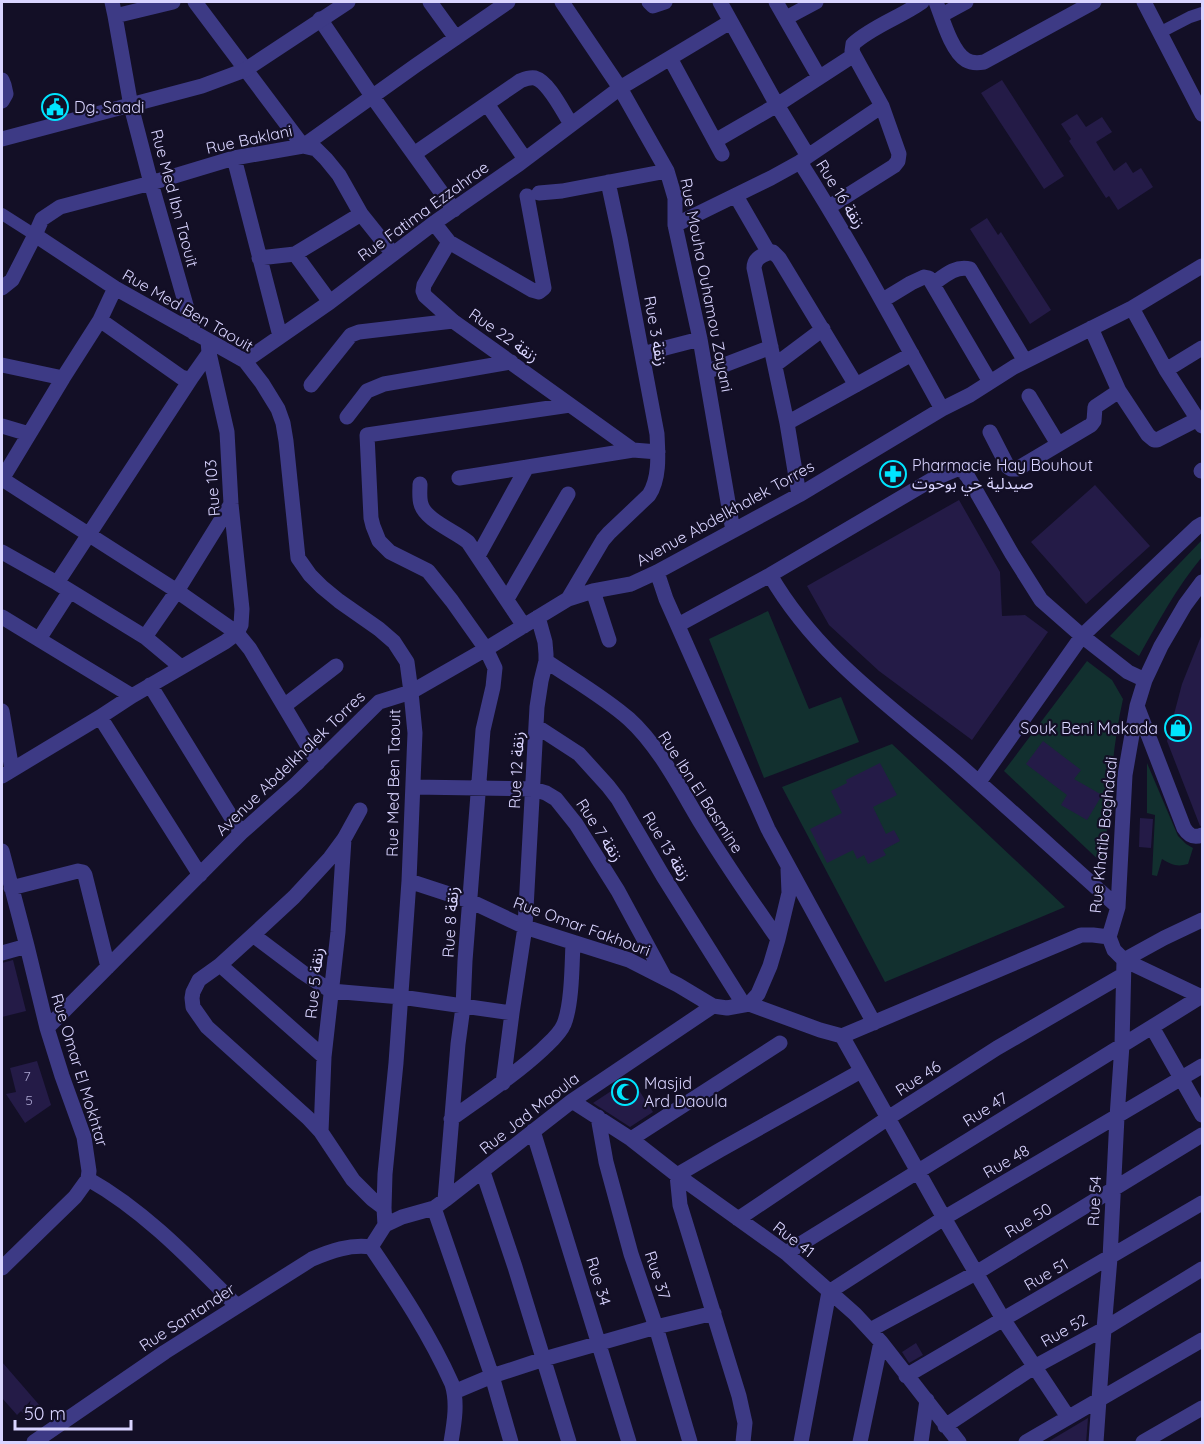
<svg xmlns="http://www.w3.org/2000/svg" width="1204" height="1444" font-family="Quicksand,'Noto Sans Arabic',sans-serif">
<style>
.green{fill:#12302f}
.building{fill:#241b47}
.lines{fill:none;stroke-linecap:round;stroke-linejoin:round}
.pedestrian{stroke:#3d3a85;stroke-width:12}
.minor{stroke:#3d3a85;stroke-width:15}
.tertiary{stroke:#3d3a85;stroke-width:15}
.labels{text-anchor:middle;stroke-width:4.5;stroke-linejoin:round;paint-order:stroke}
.number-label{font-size:14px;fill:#aca6d1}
.poi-label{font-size:16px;fill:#d9d4ff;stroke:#130f26;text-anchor:start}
.street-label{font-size:16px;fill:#d9d4ff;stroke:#130f26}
</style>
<rect width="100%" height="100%" fill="#130f26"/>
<path class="green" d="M 1202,540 L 1202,557 C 1177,587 1158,622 1139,656 L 1110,636 Z
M 768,611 L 809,709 L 841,697 L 859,742 L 764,778 L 709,639 Z
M 1087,661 L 1112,680 L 1123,699 C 1111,753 1109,809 1104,865 L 1004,771 Z
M 892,744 L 1065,907 L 885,982 L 782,787 Z
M 1147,763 L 1178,836 L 1186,844 L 1193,848 L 1188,864 C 1177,867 1172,865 1162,859 L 1157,876 L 1152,875 L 1155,815 L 1147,813 Z"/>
<path class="building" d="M 1002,80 L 1064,176 L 1044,189 L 981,93 Z
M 1077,114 L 1086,127 L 1102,117 L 1112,132 L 1096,142 L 1114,171 L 1126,162 L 1133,173 L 1141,168 L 1153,187 L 1118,210 L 1109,196 L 1106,198 L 1069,141 L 1071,139 L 1061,124 Z
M 987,218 L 998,235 L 1001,232 L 1051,310 L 1030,324 L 970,229 Z
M 1095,485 L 1150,546 L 1086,604 L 1031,542 Z
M 959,500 L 1000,572 L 1002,616 L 1025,615 L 1048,632 L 972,740 L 879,671 L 829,625 L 807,586 Z
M 1202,634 L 1203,825 L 1200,826 L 1167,741 L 1182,684 Z
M 1043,741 L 1081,770 L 1074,779 L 1102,795 L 1087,820 L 1061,805 L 1067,795 L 1026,764 Z
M 880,763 L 897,795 L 873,807 L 886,834 L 894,830 L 900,841 L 883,850 L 886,855 L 868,864 L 864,855 L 857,859 L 853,850 L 827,863 L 810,829 L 842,813 L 831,791 L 847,783 L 846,780 Z
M 1140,818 L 1153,819 L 1151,848 L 1139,847 Z
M 13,960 L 26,1011 L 2,1017 L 2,963 Z
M 37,1061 L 51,1105 L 25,1123 L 6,1094 L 16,1092 L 10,1068 Z
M 631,1078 L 653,1112 L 630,1127 L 593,1103 Z
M 916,1343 L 923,1355 L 909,1363 L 902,1352 Z
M 2,1362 L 41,1407 L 28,1419 L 21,1411 L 17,1415 L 2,1398 Z
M 1088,1418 L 1086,1443 L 1046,1443 Z"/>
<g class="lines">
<path class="pedestrian" d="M 1161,32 L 1190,17 L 1202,13
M 2,214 L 35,235"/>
<path class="minor" d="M 112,2 L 115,16 L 131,106 L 151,183 L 194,333
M 195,2 L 303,146 L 316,149 L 326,159 L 339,175 L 361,214 L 393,254
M 430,2 L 456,38
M 562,2 L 620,88 L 667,171 L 675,198 L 675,225 L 700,339 L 733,531
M 649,2 L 653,6 L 665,2
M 720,2 L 777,105 L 808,156 L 800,162 C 851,242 896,326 942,409
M 776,2 L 819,77
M 936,2 C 942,17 951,51 966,60 C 971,63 978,63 984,62 L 1094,2
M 942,15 L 966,2
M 115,16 L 173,2
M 786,18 L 816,2
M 320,19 L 372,96 L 454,210
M 670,58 L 722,154
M 2,80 L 4,85 L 6,94 L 2,101
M 487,104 L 525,159
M 715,141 L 777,105 L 854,55
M 414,154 L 520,81 C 525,79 529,77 535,78 C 549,82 563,112 571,124
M 808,156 L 882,106
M 234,158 L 280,336
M 539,193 L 562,191 L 667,171
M 736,196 L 769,253
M 829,207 L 894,166 L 898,161 L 899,154 L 882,106 L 854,55 L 852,51 L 853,44 C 873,26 901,17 922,2
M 434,223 L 449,242 L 424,285 L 423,291 L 425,296 L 453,321 L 633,450
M 675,225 L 771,178 L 800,162
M 35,235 L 115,288 L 245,361 L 262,383 L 278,409 L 283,423 L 286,441 L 298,558 L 310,575 L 322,587 L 339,601 L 379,629 L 394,642 L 407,662 L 411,692 L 415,733 L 409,881 L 396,1063 L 385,1174 L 384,1208 L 385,1225
M 449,242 L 532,290 L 539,292 L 544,288 L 527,196
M 295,254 L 361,214
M 259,258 L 295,254 L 330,302
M 933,284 C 944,276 956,265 970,269 L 1025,361
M 2,288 L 12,280 L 35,235 L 42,219 L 60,207 L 151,183 L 234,158 L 303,146 L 415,66 L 508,2
M 883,300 L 911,283 L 924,277 L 929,278 L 990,382
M 1132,308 L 1166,370 L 1202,426
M 100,320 L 181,377 L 188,379 L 192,377 L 209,353
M 1091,328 L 1119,391 L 1148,435 L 1154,440 L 1157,440 L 1198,419
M 208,341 L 209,353 L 227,432 L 231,504 L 242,609 L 241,625 L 237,633
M 642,354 L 700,339
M 245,361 L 330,302 L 434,223 L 519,164 L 620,88 L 730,22
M 2,365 L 63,378
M 775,365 L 823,329
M 1166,370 L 1202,348
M 706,372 L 771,347
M 311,385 L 351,335 L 359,332 L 453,321
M 1029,396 L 1058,444
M 347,417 L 367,391 L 384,384 L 511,362
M 787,423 L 912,354
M 2,426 L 29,434
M 990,432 L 1008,467 L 1011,469 L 1017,469 L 1091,425 L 1094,421 L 1095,407 L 1119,391
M 1201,471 L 1202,470
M 459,478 L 633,450 L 658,452
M 2,479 L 177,591 L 237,633 L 250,649 L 318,763
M 2,479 L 63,378 L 100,320 L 115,288
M 420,484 C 420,490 419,498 421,504 C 425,520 455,531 468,542 L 524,626
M 799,495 L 787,423 L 754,268 C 754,258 763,254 773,252 L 779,258 L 856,385
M 2,552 L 57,583 L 145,637 L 181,667
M 478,556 L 527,467
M 657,572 L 666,599 L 768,829 L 874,1023
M 770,575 C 817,656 889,705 958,764 C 1012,811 1065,860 1118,907
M 1202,582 L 1185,605 L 1161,646 L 1145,680 L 1137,706 L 1125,775 L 1118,907 L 1109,937 L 1114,950 L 1124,960 L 1202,997
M 57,583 L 192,377
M 593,591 L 609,640
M 507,599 L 568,494
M 568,599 L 603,540 L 609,533 L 649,495 C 660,478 658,454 657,434 L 620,238 L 608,182
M 2,617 L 132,696
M 678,625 L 770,575 L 933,479 L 957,469 L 963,471 L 968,477 L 1012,554 L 1041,600 L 1082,636 L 1128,672 L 1145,680
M 145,637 L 177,591 L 231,504
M 39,639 L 70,591
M 546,661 C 574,680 604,697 629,719 C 659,746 681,790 702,825 C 726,864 752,902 778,939
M 150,685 L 241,833
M 284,706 L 336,666
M 1137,706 L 1184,828 C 1189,836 1194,838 1202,835
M 2,711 L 12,770
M 100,717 L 200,875
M 536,726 L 579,754 L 608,786 L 618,799 L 663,876 L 744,1005
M 2,776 L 100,717 L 132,696 L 225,642 L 237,633
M 979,782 L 1082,636 L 1197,527 L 1202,524
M 413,787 L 533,789 L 546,793 L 556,799 L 576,824 L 618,891 L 665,978
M 360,810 L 344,839 L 330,858 L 319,870 L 294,897 L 253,935 L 220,965 L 199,980 L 193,992 L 192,998 L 193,1007 L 207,1027 L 308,1118 L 321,1132 L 353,1180 L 372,1199 L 384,1208
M 2,851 L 27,946 L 47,1028 L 62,1076 L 84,1137 L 89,1171 L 88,1179 L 75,1197 L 2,1268
M 409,881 L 470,901 L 525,927 L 629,960 L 678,985 L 713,1006 L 727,1008 L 749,1004 L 820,1030 L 842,1036
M 11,888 L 78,871 L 83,872 L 85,875 L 108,967
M 253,935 L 302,972 L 331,991 L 401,997 L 512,1013
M 2,953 L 27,946
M 1124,960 L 1164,938 L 1202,920
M 220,965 L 324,1057
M 749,1004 L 758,994 L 770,966 L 778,939 L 789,893 L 788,869
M 1152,1027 L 1202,1115
M 47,1028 L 241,833 L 296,784 L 379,702 L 411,692 L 486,649 L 568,599 L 593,591 L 631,584 L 657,572 L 799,495 L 942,409 L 970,395 L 1014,367 L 1132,308 L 1202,266
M 842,1036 L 944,1218 L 1003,1319 L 1068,1417
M 842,1036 L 1081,935 L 1093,935 L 1109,937
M 503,1083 L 512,1013 L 525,927 L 537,707 L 541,681 L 546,661 L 546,654 L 545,642 L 538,617
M 572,1101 L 631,1139 L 677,1175 L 786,1253 L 855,1314 L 881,1342 L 959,1442
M 598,1117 L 606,1162 L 631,1254 L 656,1327 L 690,1442
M 451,1119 C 483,1096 515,1075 543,1049 C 550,1042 560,1034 564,1024 C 572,1004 572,965 573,942
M 533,1131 L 629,1442
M 321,1132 L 324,1057 L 338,932 L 344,839
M 631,1139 L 780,1043
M 483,1172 L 515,1267 L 569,1442
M 88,1179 C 145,1211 191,1260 237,1306
M 445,1200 L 458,1044 L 463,1007 L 465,961 L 483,730 L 493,687 L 495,668 L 486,649 L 452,601 L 428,571 L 390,552 L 379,541 L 373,526 L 371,518 L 367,435 L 570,405
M 434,1208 L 492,1376 L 511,1442
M 738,1219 L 888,1118 L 997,1048 L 1123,975
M 371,1247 L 385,1225 L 402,1217 L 434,1208 L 445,1200 L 572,1101 L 713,1006
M 371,1247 C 401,1291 430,1335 452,1384 C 458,1403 454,1424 451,1442
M 786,1253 L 1202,996
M 870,1330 L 976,1273 L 1202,1135
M 906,1376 L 1202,1203
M 454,1392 L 492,1376 L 544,1359 L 656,1327 L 714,1313
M 945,1426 L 1034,1367 L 1104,1329 L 1202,1269
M 34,1442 L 165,1352 L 312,1259 C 331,1251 350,1244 371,1247
M 743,1442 L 745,1423 L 739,1396 L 680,1205 L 677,1175 L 720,1150 L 861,1071
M 801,1442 L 829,1292 L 944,1218 L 1202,1066
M 860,1442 L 881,1342
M 921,1442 L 927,1400
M 1026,1442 L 1202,1340
M 1096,1442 L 1104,1329 L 1110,1258 L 1117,1117 L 1122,1045 L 1124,960
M 1143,1442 L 1202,1408"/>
<path class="tertiary" d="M 1144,2 L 1202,114
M 2,139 L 202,86 L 245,70 L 348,2"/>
</g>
<defs>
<symbol id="civic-ring" viewBox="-11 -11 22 22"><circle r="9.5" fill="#130f26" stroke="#00e5ff" stroke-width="1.5"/><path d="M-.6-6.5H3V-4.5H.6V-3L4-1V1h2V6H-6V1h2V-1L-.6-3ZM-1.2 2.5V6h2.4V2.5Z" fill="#00e5ff"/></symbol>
<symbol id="pharmacy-ring" viewBox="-11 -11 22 22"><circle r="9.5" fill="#130f26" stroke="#00e5ff" stroke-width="1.5"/><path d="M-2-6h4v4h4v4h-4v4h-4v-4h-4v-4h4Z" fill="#00e5ff"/></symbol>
<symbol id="shop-ring" viewBox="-11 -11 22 22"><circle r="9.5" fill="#130f26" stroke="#00e5ff" stroke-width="1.5"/><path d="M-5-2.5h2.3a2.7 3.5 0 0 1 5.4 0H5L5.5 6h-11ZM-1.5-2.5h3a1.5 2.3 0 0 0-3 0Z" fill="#00e5ff"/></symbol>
<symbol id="mosque-ring" viewBox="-11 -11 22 22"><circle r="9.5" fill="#130f26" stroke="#00e5ff" stroke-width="1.5"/><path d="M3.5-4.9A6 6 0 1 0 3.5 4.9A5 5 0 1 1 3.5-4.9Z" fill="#00e5ff"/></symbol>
</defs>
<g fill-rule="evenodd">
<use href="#civic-ring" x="40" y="92" width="30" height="30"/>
<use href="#pharmacy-ring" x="878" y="459" width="30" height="30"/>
<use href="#shop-ring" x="1163" y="713" width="30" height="30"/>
<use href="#mosque-ring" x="610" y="1077" width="30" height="30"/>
</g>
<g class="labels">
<g class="number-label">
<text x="27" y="1081">7</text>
<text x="29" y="1105">5</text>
</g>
<g class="poi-label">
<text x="74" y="113">Dg. Saadi</text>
<text x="912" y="471">Pharmacie Hay Bouhout<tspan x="912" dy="18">صيدلية حي بوحوت</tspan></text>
<text x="1158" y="734" text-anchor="end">Souk Beni Makada</text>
<text x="644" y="1089">Masjid<tspan x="644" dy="18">Ard Daoula</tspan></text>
</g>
<g class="street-label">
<text transform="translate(249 139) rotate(-12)" y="6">Rue Baklani</text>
<text transform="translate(841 194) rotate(58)" y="6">Rue 16 زنقة</text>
<text transform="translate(175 198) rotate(75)" y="6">Rue Med Ibn Taouit</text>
<text transform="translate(423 211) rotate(-36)" y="6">Rue Fatima Ezzahrae</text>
<text transform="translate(707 285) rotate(79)" y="6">Rue Mouha Ouhamou Zayani</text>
<text transform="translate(188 310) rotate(30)" y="6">Rue Med Ben Taouit</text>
<text transform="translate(656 331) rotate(80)" y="6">Rue 3 زنقة</text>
<text transform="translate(504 335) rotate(35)" y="6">Rue 22 زنقة</text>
<text transform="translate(212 488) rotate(-94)" y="6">Rue 103</text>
<text transform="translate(725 513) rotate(-29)" y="6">Avenue Abdelkhalek Torres</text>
<text transform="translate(290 763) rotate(-44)" y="6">Avenue Abdelkhalek Torres</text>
<text transform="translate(516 770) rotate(-87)" y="6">Rue 12 زنقة</text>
<text transform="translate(393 783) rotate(-89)" y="6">Rue Med Ben Taouit</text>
<text transform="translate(701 792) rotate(57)" y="6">Rue Ibn El Basmine</text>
<text transform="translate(600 830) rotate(57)" y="6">Rue 7 زنقة</text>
<text transform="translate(1103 835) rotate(-84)" y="6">Rue Khatib Baghdadi</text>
<text transform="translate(667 846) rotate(59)" y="6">Rue 13 زنقة</text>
<text transform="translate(450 922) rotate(-86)" y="6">Rue 8 زنقة</text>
<text transform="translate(582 926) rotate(20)" y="6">Rue Omar Fakhouri</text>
<text transform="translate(314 983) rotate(-84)" y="6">Rue 5 زنقة</text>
<text transform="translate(80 1070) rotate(73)" y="6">Rue Omar El Mokhtar</text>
<text transform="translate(918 1078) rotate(-33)" y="6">Rue 46</text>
<text transform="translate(985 1109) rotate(-32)" y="6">Rue 47</text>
<text transform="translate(529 1113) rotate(-38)" y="6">Rue Jad Maoula</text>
<text transform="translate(1006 1161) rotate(-30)" y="6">Rue 48</text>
<text transform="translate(1094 1201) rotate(-87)" y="6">Rue 54</text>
<text transform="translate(1028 1220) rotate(-31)" y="6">Rue 50</text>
<text transform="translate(794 1239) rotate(38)" y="6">Rue 41</text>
<text transform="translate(1046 1274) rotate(-30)" y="6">Rue 51</text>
<text transform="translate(658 1275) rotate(72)" y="6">Rue 37</text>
<text transform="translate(599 1281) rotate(73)" y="6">Rue 34</text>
<text transform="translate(187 1317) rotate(-33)" y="6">Rue Santander</text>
<text transform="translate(1064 1330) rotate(-29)" y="6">Rue 52</text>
</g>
</g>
<rect width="1204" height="1444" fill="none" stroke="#d9d4ff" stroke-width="6"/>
<path d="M15 1420v9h116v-9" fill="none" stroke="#d9d4ff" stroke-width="3"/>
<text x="24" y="1420" font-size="18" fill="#d9d4ff" stroke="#130f26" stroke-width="4.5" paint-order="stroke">50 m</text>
</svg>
